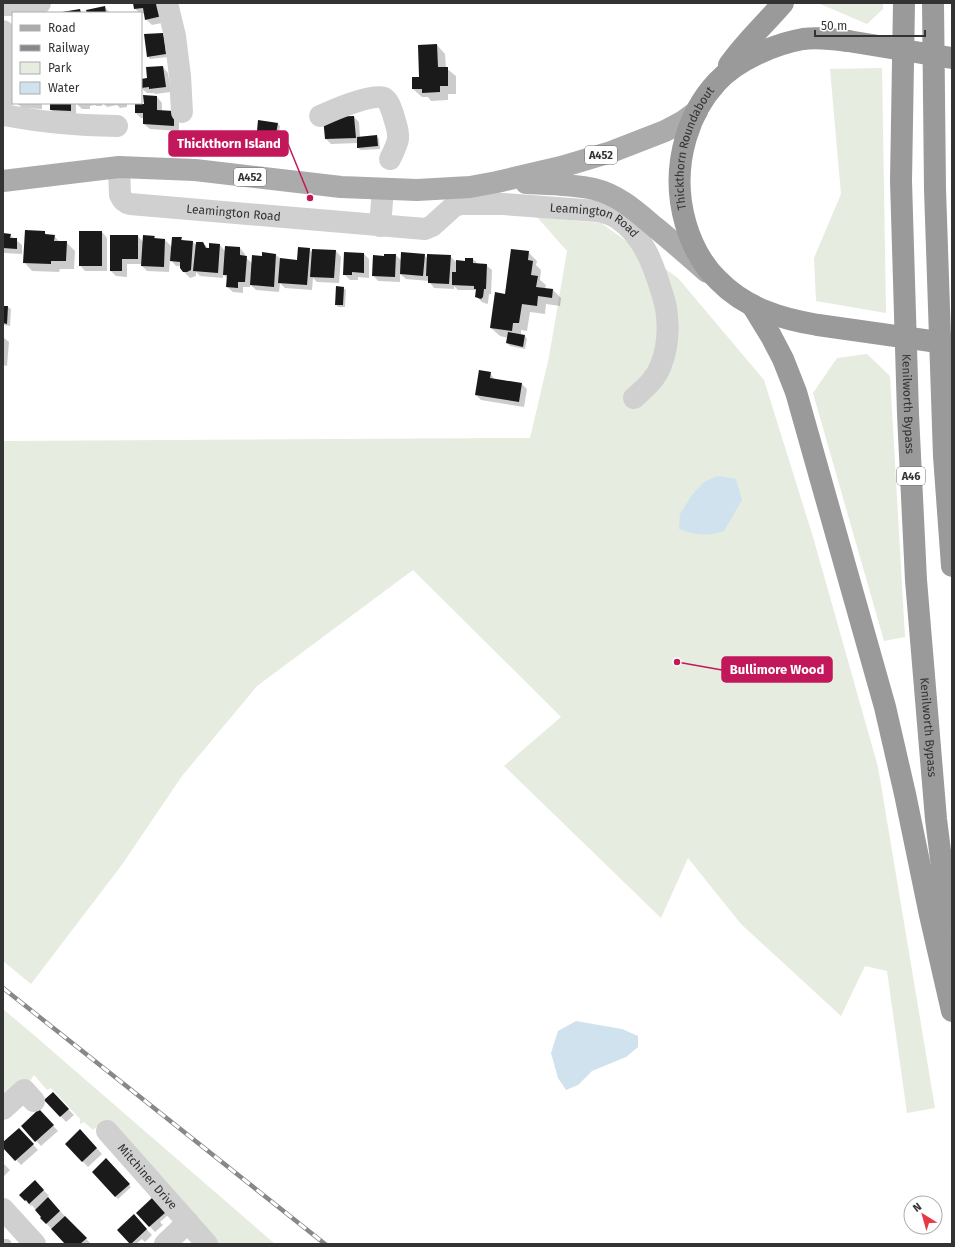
<svg xmlns="http://www.w3.org/2000/svg" width="955" height="1247" font-family="'Fira Sans',sans-serif">
<style>
.green{fill:#e6ecdf}
.water{fill:#cfe2ee}
.shadow{fill:#0003}
.building{fill:#1a1a1a}
.lines{fill:none;stroke-linecap:round;stroke-linejoin:round}
.minor{stroke:#d0d0d0;stroke-width:22}
.major{stroke:#ababab;stroke-width:22}
.highway{stroke:#9a9a9a;stroke-width:22}
.rail-casing{stroke:#888;stroke-width:4.5}
.rail{stroke:#fff;stroke-width:3;stroke-dasharray:9;stroke-linecap:butt}
.highway-bridge{stroke:#9a9a9a;stroke-width:22}
.labels{text-anchor:middle;stroke-width:4;stroke-linejoin:round;paint-order:stroke}
.shield{fill:#fff;stroke:#707070;stroke-width:1}
.shield-label{font-size:11px;font-weight:bold;fill:#333}
.street-label{font-size:12px;fill:#333;stroke:#fff}
.leader{fill:none;stroke:#c2185b;stroke-width:1.5}
.callout-dot{fill:#c2185b;stroke:#fff;stroke-width:1.5}
.callout{fill:#c2185b;stroke:#c2185b;stroke-width:1.5}
.callout-label{font-size:13px;text-anchor:middle;font-weight:bold;fill:#fff}
</style>
<rect width="100%" height="100%" fill="#fff"/>
<path class="green" d="M 818,3 L 883,3 L 883,9 L 867,24 Z
M 882,68 L 886,313 L 816,301 L 814,258 L 841,194 L 830,69 Z
M 537,217 L 601,223 L 678,278 L 764,380 L 813,537 L 878,767 L 935,1108 L 907,1113 L 887,971 L 865,966 L 841,1016 L 741,924 L 688,858 L 661,918 L 504,766 L 561,717 L 413,570 L 257,686 L 182,776 L 121,866 L 31,984 L 3,961 L 3,441 L 530,438 L 549,357 L 567,251 Z
M 867,354 L 890,376 L 905,637 L 884,641 L 813,393 L 837,358 Z
M 3,1009 L 35,1036 L 275,1244 L 207,1244 L 100,1124 L 93,1130 L 84,1122 L 80,1124 L 80,1119 L 51,1088 L 47,1090 L 34,1075 L 24,1090 L 3,1109 Z"/>
<path class="water" d="M 717,476 L 736,479 L 742,500 L 724,531 C 705,537 697,535 679,529 L 680,514 L 692,495 L 704,482 Z
M 576,1021 L 622,1029 L 638,1036 L 638,1047 L 626,1057 L 592,1071 L 578,1085 L 566,1090 L 558,1078 L 551,1053 L 558,1031 Z"/>
<path class="shadow" d="M 134,3 L 164,3 L 167,22 L 152,25 L 146,19 L 145,13 L 141,14 L 135,9 Z
M 105,7 L 110,13 L 88,13 Z
M 162,34 L 165,36 L 168,57 L 150,59 L 148,57 Z
M 437,45 L 445,54 L 446,68 L 456,76 L 456,94 L 448,94 L 448,100 L 431,101 L 428,97 L 422,97 L 413,89 L 420,78 Z
M 163,67 L 168,73 L 171,92 L 155,94 L 154,93 L 147,93 L 141,88 L 141,80 L 149,79 Z
M 157,97 L 162,103 L 162,111 L 179,117 L 179,131 L 150,129 L 144,124 L 144,118 L 141,118 L 136,113 Z
M 17,103 L 42,103 L 42,109 L 22,108 Z
M 51,103 L 76,103 L 76,116 L 57,115 L 51,110 Z
M 76,103 L 102,103 L 102,106 L 96,106 L 95,105 L 90,106 L 90,109 L 82,109 Z
M 103,103 L 127,103 L 127,107 L 120,108 L 117,105 L 107,107 Z
M 354,117 L 359,122 L 360,138 L 377,136 L 379,139 L 380,149 L 361,150 L 358,148 L 358,143 L 331,144 L 326,139 Z
M 278,124 L 280,126 L 278,136 L 260,133 L 258,131 Z
M 44,232 L 48,236 L 54,236 L 60,242 L 66,242 L 75,251 L 74,269 L 60,269 L 59,272 L 32,271 L 24,262 Z
M 102,232 L 107,238 L 107,271 L 85,271 L 80,265 Z
M 3,234 L 10,235 L 22,245 L 22,254 L 4,253 L 3,259 Z
M 111,236 L 138,236 L 143,242 L 154,237 L 157,240 L 165,240 L 172,247 L 181,238 L 184,241 L 193,242 L 197,246 L 203,243 L 210,250 L 220,245 L 225,251 L 240,248 L 245,254 L 245,257 L 252,263 L 263,257 L 263,254 L 276,255 L 281,259 L 297,261 L 309,249 L 313,253 L 336,251 L 341,257 L 339,283 L 317,282 L 313,278 L 312,290 L 285,288 L 280,283 L 279,292 L 256,290 L 250,284 L 250,287 L 243,287 L 243,293 L 233,292 L 227,287 L 228,279 L 223,274 L 223,278 L 200,276 L 196,272 L 196,276 L 190,278 L 184,272 L 181,266 L 176,266 L 170,259 L 169,272 L 147,271 L 142,266 L 142,264 L 127,264 L 127,277 L 116,276 L 111,271 Z
M 528,252 L 537,261 L 536,265 L 541,270 L 540,280 L 546,285 L 545,289 L 553,290 L 561,298 L 560,306 L 546,304 L 545,314 L 530,312 L 527,331 L 521,330 L 521,335 L 525,336 L 527,339 L 525,349 L 510,346 L 507,343 L 508,338 L 500,336 L 491,328 L 506,295 Z
M 364,254 L 369,259 L 369,278 L 358,277 L 358,280 L 350,280 L 344,274 Z
M 396,255 L 402,261 L 424,255 L 428,259 L 450,256 L 457,263 L 466,262 L 473,259 L 478,264 L 486,265 L 492,270 L 491,294 L 489,294 L 488,303 L 487,304 L 482,302 L 476,296 L 477,290 L 458,290 L 454,286 L 454,289 L 434,288 L 429,281 L 406,279 L 400,274 L 400,282 L 378,281 L 373,275 L 385,257 Z
M 343,288 L 346,290 L 345,307 L 338,307 L 336,304 Z
M 3,307 L 8,307 L 11,309 L 10,326 L 3,325 Z
M 3,337 L 9,342 L 7,366 L 3,365 Z
M 490,373 L 495,380 L 522,384 L 527,389 L 524,407 L 481,400 L 476,395 Z
M 58,1099 L 74,1115 L 66,1122 L 46,1100 Z
M 44,1116 L 58,1131 L 41,1146 L 22,1126 Z
M 80,1130 L 102,1154 L 88,1167 L 66,1144 Z
M 24,1135 L 38,1150 L 21,1165 L 3,1146 L 3,1143 Z
M 106,1160 L 131,1187 L 118,1199 L 93,1172 Z
M 3,1163 L 10,1170 L 3,1177 Z
M 35,1181 L 49,1196 L 47,1197 L 91,1244 L 66,1244 L 41,1218 L 42,1217 L 35,1209 L 32,1205 L 31,1206 L 20,1195 Z
M 153,1198 L 168,1215 L 160,1222 L 163,1225 L 155,1232 L 137,1213 Z
M 139,1221 L 152,1235 L 145,1242 L 142,1239 L 136,1244 L 131,1244 Z
M 3,1239 L 8,1239 L 11,1241 L 11,1244 L 3,1244 Z"/>
<path class="building" d="M 133,3 L 160,3 L 162,16 L 145,20 L 143,8 L 134,9 Z
M 105,6 L 106,13 L 87,13 L 86,10 Z
M 80,9 L 81,13 L 62,13 L 62,12 Z
M 163,33 L 166,54 L 147,57 L 144,34 Z
M 437,44 L 438,67 L 448,67 L 448,86 L 440,86 L 440,92 L 422,93 L 422,89 L 412,89 L 412,77 L 419,77 L 418,45 Z
M 163,66 L 166,87 L 149,89 L 149,87 L 141,88 L 141,79 L 147,78 L 146,67 Z
M 143,95 L 157,96 L 157,110 L 174,111 L 174,126 L 143,124 L 143,113 L 135,113 L 135,104 L 144,104 Z
M 50,103 L 71,103 L 71,111 L 50,110 Z
M 354,116 L 356,138 L 325,139 L 323,117 Z
M 258,120 L 278,123 L 276,134 L 257,131 Z
M 377,135 L 378,146 L 357,148 L 357,137 Z
M 25,230 L 45,231 L 45,234 L 55,235 L 54,241 L 67,241 L 66,261 L 51,261 L 51,264 L 23,263 Z
M 79,231 L 102,231 L 102,266 L 79,266 Z
M 3,233 L 11,234 L 10,238 L 17,238 L 17,249 L 3,248 Z
M 110,235 L 138,235 L 138,259 L 122,259 L 122,271 L 110,271 Z
M 143,235 L 155,236 L 154,238 L 165,239 L 164,267 L 141,266 Z
M 172,237 L 182,237 L 181,240 L 193,241 L 191,270 L 187,272 L 183,272 L 180,268 L 180,262 L 170,261 Z
M 196,242 L 203,242 L 206,248 L 209,248 L 209,243 L 220,244 L 218,273 L 193,271 Z
M 225,246 L 240,247 L 240,255 L 247,256 L 245,282 L 238,282 L 238,288 L 226,287 L 227,275 L 223,275 Z
M 298,247 L 310,248 L 307,285 L 278,283 L 280,258 L 297,260 Z
M 312,249 L 336,250 L 334,278 L 310,277 Z
M 511,249 L 529,251 L 528,260 L 533,261 L 531,275 L 538,276 L 536,287 L 553,289 L 552,298 L 538,296 L 537,306 L 522,304 L 519,323 L 513,323 L 512,331 L 490,328 L 495,292 L 505,294 Z
M 262,252 L 276,254 L 274,287 L 250,285 L 252,255 L 262,256 Z
M 344,252 L 364,253 L 364,273 L 352,272 L 352,275 L 343,275 Z
M 401,252 L 425,254 L 423,276 L 400,274 Z
M 384,254 L 396,254 L 395,277 L 372,276 L 373,255 L 384,256 Z
M 427,254 L 451,255 L 449,284 L 428,283 L 428,276 L 426,276 Z
M 465,258 L 473,258 L 473,263 L 487,264 L 486,289 L 484,289 L 483,297 L 481,299 L 475,297 L 476,289 L 474,289 L 474,286 L 452,285 L 452,272 L 456,272 L 456,260 L 465,261 Z
M 336,286 L 344,287 L 343,305 L 335,305 Z
M 3,306 L 8,306 L 7,324 L 3,323 Z
M 508,332 L 525,335 L 523,347 L 506,343 Z
M 479,370 L 491,372 L 490,378 L 522,383 L 519,402 L 475,395 Z
M 53,1092 L 69,1109 L 60,1117 L 44,1100 Z
M 39,1109 L 54,1125 L 35,1142 L 21,1126 Z
M 19,1128 L 34,1144 L 15,1161 L 3,1148 L 3,1142 Z
M 80,1129 L 97,1148 L 82,1162 L 65,1144 Z
M 106,1158 L 130,1184 L 115,1197 L 92,1172 Z
M 35,1180 L 44,1190 L 29,1204 L 26,1200 L 25,1201 L 19,1195 Z
M 48,1197 L 60,1211 L 46,1224 L 40,1218 L 41,1217 L 35,1210 Z
M 153,1197 L 166,1212 L 149,1227 L 136,1213 Z
M 134,1214 L 147,1229 L 131,1244 L 130,1244 L 117,1230 Z
M 65,1216 L 87,1238 L 80,1244 L 65,1244 L 51,1229 Z"/>
<g class="lines">
<g class="minor">
<path d="M 167,3 L 175,36 L 180,76 L 182,112"/>
<path d="M 3,5 L 15,5 L 40,3"/>
<path d="M 3,31 L 4,43 L 3,99"/>
<path d="M 3,115 C 41,122 79,126 117,126"/>
<path d="M 320,116 C 331,111 374,92 384,98 C 390,102 391,109 393,114 C 395,122 399,130 398,139 C 397,145 393,153 390,159"/>
<path id="s1" d="M 119,167 L 120,195 C 122,200 125,203 130,204 L 425,229 L 432,226 L 453,207 L 460,204 L 503,204 L 597,211 C 604,212 611,214 617,218 C 642,234 653,263 661,290 C 663,296 665,302 666,308 C 669,327 668,347 661,365 C 656,379 645,388 634,398"/>
<path d="M 380,226 L 383,189"/>
<path d="M 3,1109 L 24,1090 L 34,1101"/>
<path id="s2" d="M 107,1131 L 207,1244"/>
<path d="M 3,1209 L 35,1244"/>
<path d="M 165,1244 L 188,1222"/>
</g>
<path class="major" d="M 3,181 L 119,167 L 195,170 L 341,187 L 417,190 L 470,187 L 497,182 L 561,167 L 611,152 L 665,131 L 682,122 L 697,111
M 526,183 C 549,184 572,184 594,189 C 619,195 637,212 656,228 C 673,242 690,257 707,272"/>
<g class="highway">
<path id="s3" d="M 904,3 L 901,181 L 908,414 L 916,580 L 936,819 L 952,947"/>
<path d="M 933,3 L 935,189 L 944,456 L 952,566"/>
<path d="M 729,65 C 745,42 765,24 783,3"/>
<path d="M 752,305 L 771,336 L 783,359 L 796,392 L 809,438 L 885,707 L 905,794 L 930,915 L 952,1011"/>
<path id="s4" d="M 818,325 C 781,319 745,308 718,280 C 697,260 685,230 681,202 C 675,160 688,113 717,82 C 737,60 775,44 803,39 C 818,37 833,39 848,41"/>
</g>
<defs>
<path id="rail" d="M 3,988 L 325,1244"/>
</defs>
<use href="#rail" class="rail-casing"/>
<use href="#rail" class="rail"/>
<path class="highway-bridge" d="M 848,41 L 952,58
M 818,325 L 952,344"/>
</g>
<g class="labels">
<g class="shield">
<rect x="585" y="146" width="32" height="18" rx="3"/>
<rect x="234" y="168" width="32" height="18" rx="3"/>
<rect x="897" y="467" width="28" height="18" rx="3"/>
</g>
<g class="shield-label">
<text x="601" y="159">A452</text>
<text x="250" y="181">A452</text>
<text x="911" y="480">A46</text>
</g>
<g class="street-label">
<text dy="4" stroke="none"><textPath href="#s4" startOffset="256">Thickthorn Roundabout</textPath></text>
<text dy="4" stroke="none"><textPath href="#s1" startOffset="146">Leamington Road</textPath></text>
<text dy="4" stroke="none"><textPath href="#s1" startOffset="519">Leamington Road</textPath></text>
<text dy="4" stroke="none"><textPath href="#s3" startOffset="401">Kenilworth Bypass</textPath></text>
<text dy="4" stroke="none"><textPath href="#s3" startOffset="725">Kenilworth Bypass</textPath></text>
<text dy="4" stroke="none"><textPath href="#s2" startOffset="61">Mitchiner Drive</textPath></text>
</g>
</g>
<path class="leader" d="M310 198L288 144M677 662L722 670"/>
<g class="callout-dot">
<circle cx="310" cy="198" r="4"/>
<circle cx="677" cy="662" r="4"/>
</g>
<g class="callout">
<rect x="169" y="131" width="119" height="25" rx="4"/>
<rect x="722" y="657" width="110" height="25" rx="4"/>
</g>
<g class="callout-label">
<text x="229" y="148">Thickthorn Island</text>
<text x="777" y="674">Bullimore Wood</text>
</g>
<rect width="955" height="1247" fill="none" stroke="#333333" stroke-width="8"/>
<rect x="12" y="12" width="130" height="92" fill="#ffffff" stroke="#adadad"/>
<rect x="20" y="25" width="20" height="6" fill="#ababab" stroke="#adadad"/>
<text x="48" y="32" font-size="12" fill="#333333">Road</text>
<rect x="20" y="45" width="20" height="6" fill="#888888" stroke="#adadad"/>
<text x="48" y="52" font-size="12" fill="#333333">Railway</text>
<rect x="20" y="62" width="20" height="12" fill="#e6ecdf" stroke="#adadad"/>
<text x="48" y="72" font-size="12" fill="#333333">Park</text>
<rect x="20" y="82" width="20" height="12" fill="#cfe2ee" stroke="#adadad"/>
<text x="48" y="92" font-size="12" fill="#333333">Water</text>
<g transform="translate(923 1215) rotate(323)"><circle r="19" fill="#ffffff" stroke="#adadad"/>
<path d="M0-3L7 15L0 10L-7 15Z" fill="#e63946"/>
<text y="-6" font-size="11" font-weight="bold" text-anchor="middle" fill="#333333">N</text>
</g>
<path d="M815 30v6h110v-6" fill="none" stroke="#333333" stroke-width="2"/>
<text x="821" y="30" font-size="12" fill="#333333" stroke="#ffffff" stroke-width="3" paint-order="stroke">50 m</text>
</svg>
